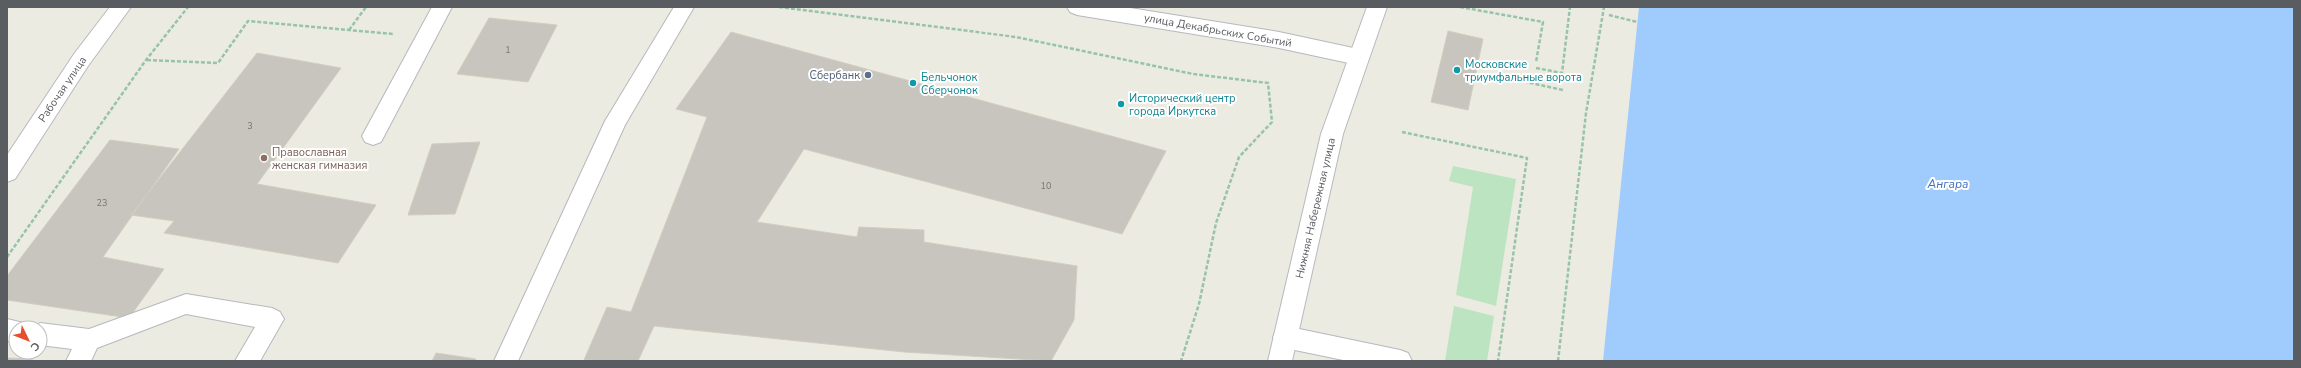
<svg xmlns="http://www.w3.org/2000/svg" width="2301" height="368" font-family="'Nunito Sans',sans-serif">
<style>
.green{fill:#bde4c1}
.water{fill:#a0cbfd}
.building{fill:#c7c5be;stroke:#d1cdbf}
.lines{fill:none;stroke-linecap:round;stroke-linejoin:round}
.service-casing{stroke:#b6b8bd;stroke-width:2}
.tertiary-casing{stroke:#b6b8bd;stroke-width:2}
.secondary-casing{stroke:#b7b9bf;stroke-width:2}
.path{stroke:#97c4a8;stroke-width:2.5;stroke-dasharray:4 2;stroke-linecap:butt}
.service{fill:#fff;fill-rule:evenodd}
.tertiary{fill:#fff;fill-rule:evenodd}
.secondary{fill:#fff;fill-rule:evenodd}
.culture-dot{fill:#0f9aa8;stroke:#fff;stroke-width:1.5}
.service-dot{fill:#5c6f8a;stroke:#fff;stroke-width:1.5}
.education-dot{fill:#8d6e63;stroke:#fff;stroke-width:1.5}
.labels{text-anchor:middle;stroke-width:4;stroke-linejoin:round;paint-order:stroke}
.number-label{font-size:9px;fill:#747678}
.street-label{font-size:11px;fill:#595c61;stroke:#fff}
.culture-label{font-size:11px;fill:#0d838f;stroke:#fff;text-anchor:start}
.service-label{font-size:11px;fill:#4e5e75;stroke:#fff;text-anchor:end}
.education-label{font-size:11px;fill:#785e54;stroke:#fff;text-anchor:start}
.water-label{font-size:12px;font-style:italic;fill:#4373bf;stroke:#fff}
</style>
<rect width="100%" height="100%" fill="#ecebe1"/>
<path class="green" d="M 1453,166 L 1516,179 L 1496,306 L 1456,295 L 1473,187 L 1449,181 Z
M 1454,306 L 1494,316 L 1487,361 L 1445,361 Z"/>
<path class="water" d="M 1639,7 L 2294,7 L 2294,361 L 1603,361 Z"/>
<path class="building" d="M 489,18 L 557,25 L 528,82 L 457,74 Z
M 1448,31 L 1483,39 L 1468,110 L 1431,102 Z
M 731,32 L 1166,151 L 1122,234 L 804,149 L 757,222 L 857,237 L 859,227 L 924,230 L 924,242 L 1077,266 L 1074,320 L 1051,361 L 904,352 L 654,326 L 638,361 L 584,360 L 607,307 L 631,312 L 707,117 L 676,109 Z
M 257,53 L 341,68 L 257,184 L 376,205 L 338,263 L 164,233 L 174,221 L 131,215 Z
M 110,140 L 179,149 L 103,257 L 164,269 L 129,318 L 7,300 L 7,276 Z
M 480,142 L 455,214 L 408,215 L 432,144 Z
M 436,353 L 476,359 L 475,361 L 432,361 Z
M 7,358 L 33,359 L 7,361 Z"/>
<g class="lines">
<defs>
<path id="service" d="M 432,7 L 452,7 L 381,142 L 373,145 L 365,142 L 362,136 Z
M 674,7 L 694,7 L 625,125 L 518,361 L 494,361 L 605,121 Z
M 186,294 L 272,308 L 280,312 L 284,319 L 260,361 L 235,361 L 255,327 L 186,314 L 97,348 L 91,361 L 66,361 L 72,349 L 40,345 L 40,328 L 31,328 L 40,323 L 89,329 Z
M 7,319 L 24,323 L 26,328 L 16,328 L 16,342 L 7,341 Z
M 1285,326 L 1400,350 L 1408,353 L 1412,361 L 1348,361 L 1285,348 L 1277,345 L 1273,337 L 1277,329 Z"/>
<path id="tertiary" d="M 1067,7 L 1124,7 L 1279,32 L 1358,49 L 1365,51 L 1368,57 L 1365,63 L 1358,65 L 1279,48 L 1077,15 L 1070,12 Z"/>
<path id="secondary" d="M 110,7 L 131,7 L 88,66 L 15,179 L 7,182 L 7,155 L 74,54 Z
M 1367,7 L 1387,7 L 1343,134 L 1292,361 L 1268,361 L 1321,134 Z"/>
</defs>
<use href="#service" class="service-casing"/>
<use href="#tertiary" class="tertiary-casing"/>
<use href="#secondary" class="secondary-casing"/>
<path class="path" d="M 779,7 L 1016,37 L 1193,74 L 1268,83 L 1272,122 L 1239,157 L 1216,223 L 1199,304 L 1181,361
M 1460,7 L 1543,22 L 1536,62
M 1609,15 L 1637,22
M 349,30 L 366,7
M 147,60 L 218,63 L 248,21 L 393,34
M 1536,68 L 1562,73 L 1570,7
M 1512,79 L 1563,90
M 1402,132 L 1527,158 L 1498,361
M 7,257 L 146,60 L 188,7
M 1558,361 L 1586,113 L 1604,7"/>
<use href="#service" class="service"/>
<use href="#tertiary" class="tertiary"/>
<use href="#secondary" class="secondary"/>
</g>
<g class="culture-dot">
<circle cx="1457" cy="70" r="4"/>
<circle cx="913" cy="83" r="4"/>
<circle cx="1121" cy="104" r="4"/>
</g>
<circle class="service-dot" cx="868" cy="75" r="4"/>
<circle class="education-dot" cx="264" cy="158" r="4"/>
<g class="labels">
<g class="number-label">
<text x="508" y="53">1</text>
<text x="250" y="129">3</text>
<text x="1046" y="189">10</text>
<text x="102" y="206">23</text>
</g>
<g class="street-label">
<text transform="translate(1218 30) rotate(10)" y="4">улица Декабрьских Событий</text>
<text transform="translate(62 89) rotate(-56)" y="4">Рабочая улица</text>
<text transform="translate(1315 208) rotate(-77)" y="4">Нижняя Набережная улица</text>
</g>
<g class="culture-label">
<text x="1465" y="68">Московские<tspan x="1465" dy="13">триумфальные ворота</tspan></text>
<text x="921" y="81">Бельчонок<tspan x="921" dy="13">Сберчонок</tspan></text>
<text x="1129" y="102">Исторический центр<tspan x="1129" dy="13">города Иркутска</tspan></text>
</g>
<g class="service-label">
<text x="860" y="79">Сбербанк</text>
</g>
<g class="education-label">
<text x="272" y="156">Православная<tspan x="272" dy="13">женская гимназия</tspan></text>
</g>
<g class="water-label">
<text x="1948" y="188">Ангара</text>
</g>
</g>
<rect width="2301" height="368" fill="none" stroke="#595c61" stroke-width="16"/>
<g transform="translate(28 340) rotate(133)"><circle r="19" fill="#ffffff" stroke="#bdbec0"/>
<path d="M0-3L7 15L0 10L-7 15Z" fill="#e54f2e"/>
<text y="-6" font-size="11" font-weight="bold" text-anchor="middle" fill="#595c61">С</text>
</g>
</svg>
